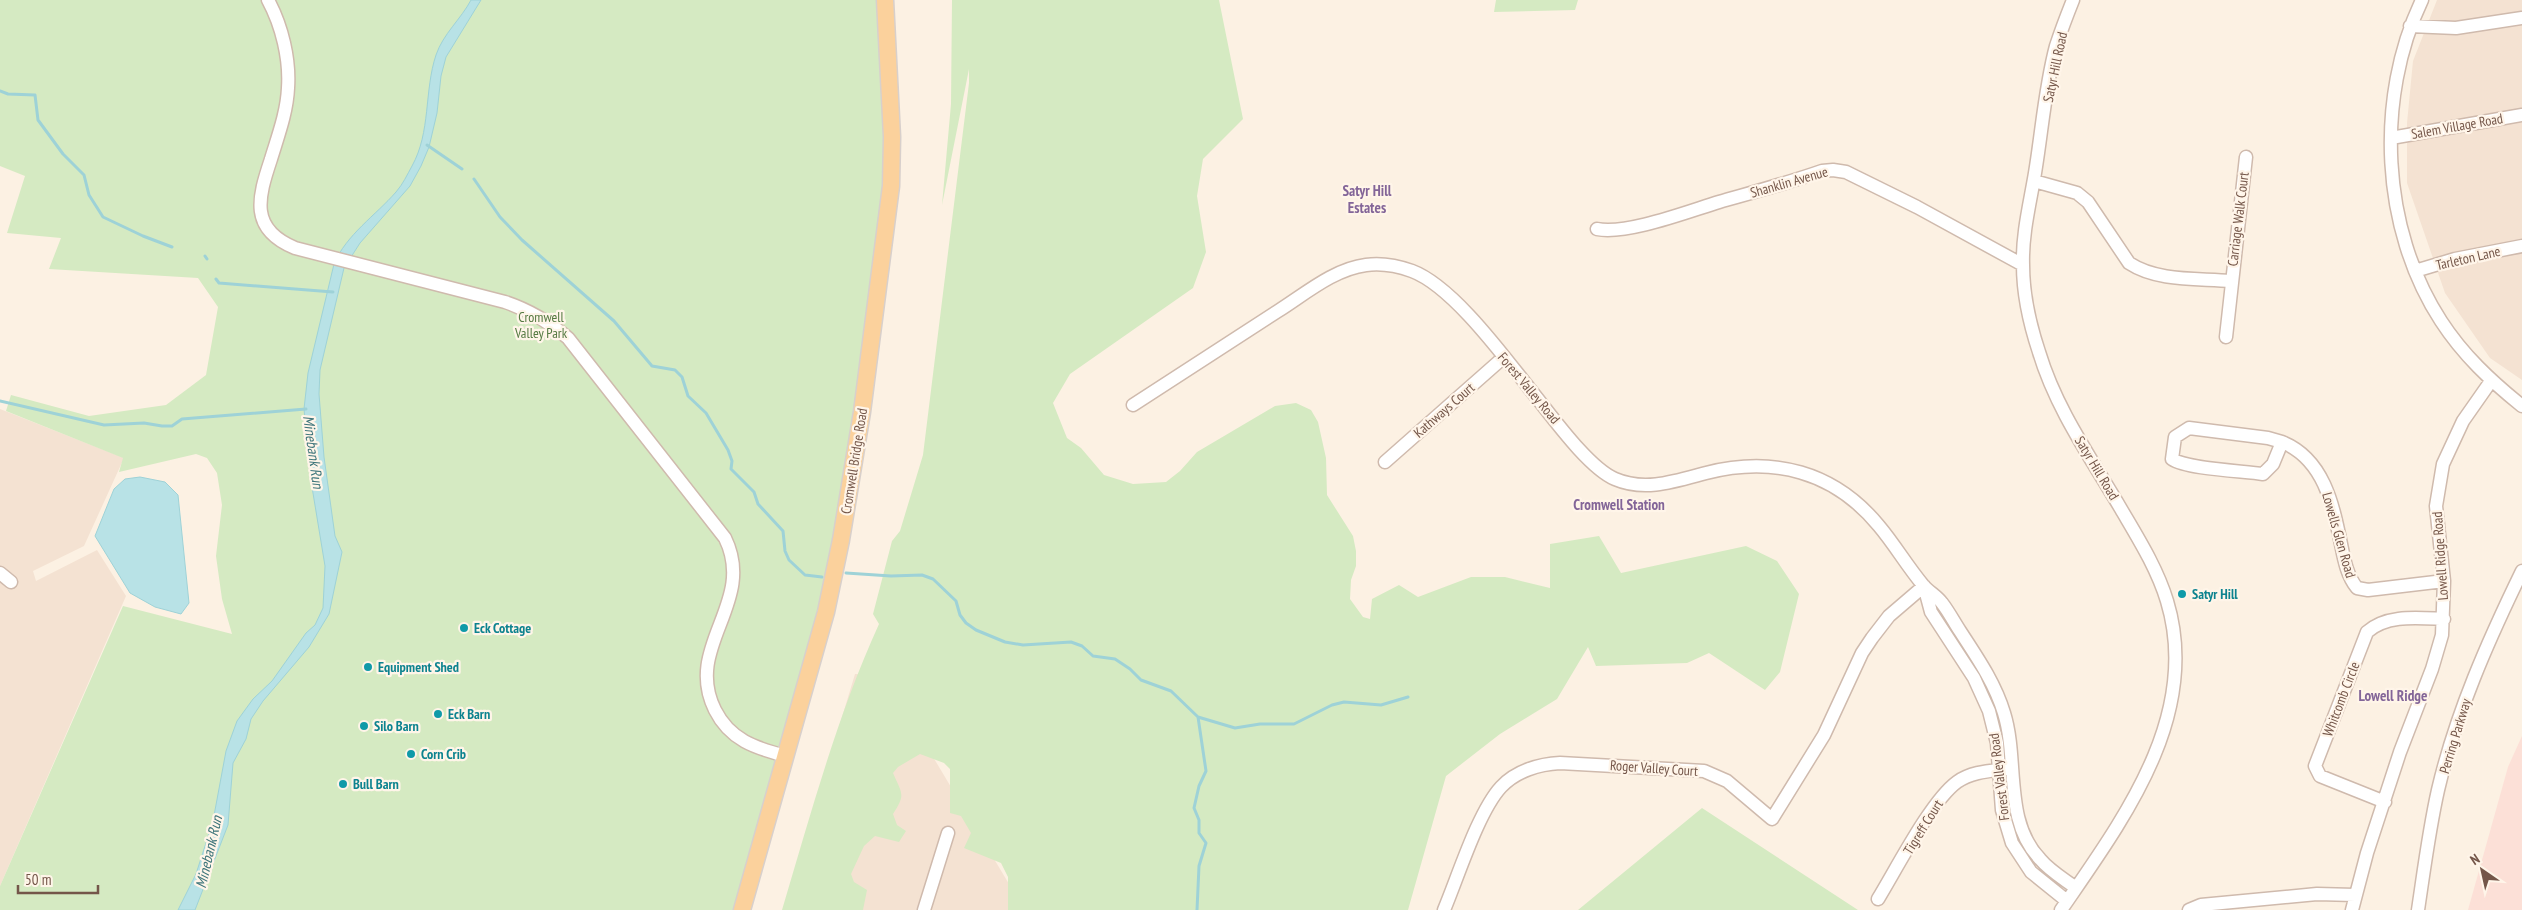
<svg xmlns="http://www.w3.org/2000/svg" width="2522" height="910" font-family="'PT Sans Narrow',sans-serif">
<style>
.residential{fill:#f4e2d2}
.commercial{fill:#fce0d7}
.green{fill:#d5eac2}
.water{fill:#b8e2e6;stroke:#9ed2d7}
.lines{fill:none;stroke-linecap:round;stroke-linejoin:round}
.stream{stroke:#9ed2d7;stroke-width:3}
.minor-casing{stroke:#cfbaad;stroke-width:15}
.major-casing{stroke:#d8d0cc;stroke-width:19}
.minor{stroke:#fff;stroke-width:12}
.major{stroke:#fbd19c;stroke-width:16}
.culture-dot{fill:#0f9aa8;stroke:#fff5e9;stroke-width:2}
.labels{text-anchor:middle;stroke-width:4.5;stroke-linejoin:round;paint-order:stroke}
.street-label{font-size:14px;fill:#745649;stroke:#fff5e9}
.park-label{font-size:14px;fill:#557a42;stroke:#fff5e9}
.culture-label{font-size:14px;font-weight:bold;fill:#0d838f;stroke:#fff5e9;text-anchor:start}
.neighbourhood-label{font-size:15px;font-weight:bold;fill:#836598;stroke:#fff5e9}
.water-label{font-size:15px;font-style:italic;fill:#3d747a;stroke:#fff5e9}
</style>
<rect width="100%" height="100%" fill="#fcf1e3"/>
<path class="residential" d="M 2437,0 L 2522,0 L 2522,380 L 2490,358 L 2445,293 L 2407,183 L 2407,123 L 2413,61 Z
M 0,409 L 124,458 L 84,546 L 33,571 L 36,581 L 97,550 L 126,596 L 0,886 Z
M 855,674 L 884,675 L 1009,884 L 1052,910 L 784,910 Z"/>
<path class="commercial" d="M 2522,736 L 2522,910 L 2468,910 L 2508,767 Z"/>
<path class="green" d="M 0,0 L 879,0 L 886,171 L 856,412 L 831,560 L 735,910 L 0,910 L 0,886 L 123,606 L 232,634 L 222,599 L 216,556 L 222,505 L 217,473 L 207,458 L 196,454 L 119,472 L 123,458 L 6,411 L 11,395 L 89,416 L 166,405 L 206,375 L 218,307 L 198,278 L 49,269 L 61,238 L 7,233 L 25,176 L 0,166 Z
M 952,0 L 1219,0 L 1243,119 L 1203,159 L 1197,196 L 1206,252 L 1193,288 L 1070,374 L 1053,403 L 1067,438 L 1081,448 L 1104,475 L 1133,484 L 1166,482 L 1180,471 L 1197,452 L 1275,406 L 1296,403 L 1311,410 L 1318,422 L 1326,458 L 1327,495 L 1353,536 L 1356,551 L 1356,566 L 1351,580 L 1350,599 L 1363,617 L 1370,619 L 1372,599 L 1399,585 L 1418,597 L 1471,577 L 1505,577 L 1550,588 L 1550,544 L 1599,536 L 1621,573 L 1746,546 L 1777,561 L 1799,594 L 1780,672 L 1765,690 L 1709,653 L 1687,663 L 1596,666 L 1588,647 L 1557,699 L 1500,734 L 1446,776 L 1408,910 L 1008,910 L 1008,877 L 1001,863 L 964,848 L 971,833 L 961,816 L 950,813 L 950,769 L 944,763 L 920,754 L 898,767 L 893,773 C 902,794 906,794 893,814 L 897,825 L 906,831 L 899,842 L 875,836 L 864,846 L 851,874 L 854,882 L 867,890 L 863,910 L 782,910 C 811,813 837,716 879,624 L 873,614 L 892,541 L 900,531 L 923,455 L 969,83 L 969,69 L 942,205 L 951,104 Z
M 1496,0 L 1578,0 L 1575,10 L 1494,12 Z
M 1702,808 L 1858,910 L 1578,910 Z"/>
<path class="water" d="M 471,0 L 481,0 L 446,57 L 441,76 L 437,113 L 429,147 L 421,166 L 410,186 L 360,243 L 344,268 L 320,370 L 319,394 L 324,457 L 335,536 L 342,552 L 329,614 L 309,647 L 263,701 L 251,719 L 246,739 L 233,763 L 228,825 L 195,910 L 178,910 L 196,874 L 213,821 L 226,751 L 237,721 L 253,699 L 272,681 L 306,633 L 315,625 L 323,608 L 325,566 L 311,481 L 304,409 L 308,373 L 334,264 C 346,235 376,215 396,192 C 403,184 407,175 412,166 C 431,132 424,91 436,55 C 443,34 461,19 471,0 Z
M 140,477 L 165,482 L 178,495 L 189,603 L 181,614 L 155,607 L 130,593 L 95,536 L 114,489 L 125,479 Z"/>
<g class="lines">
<path class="stream" d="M 0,91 L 8,94 L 35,95 L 38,120 L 63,154 L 84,175 L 89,195 L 103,217 L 143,236 L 172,247
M 427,145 L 462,169
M 474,179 L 500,217 L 522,240 L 614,321 L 652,366 L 675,370 L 682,377 L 688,396 L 706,413 L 728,450 L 732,461 L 731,469 L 754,492 L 758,504 L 783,531 L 785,551 L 789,560 L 805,575 L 822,577
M 205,256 L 207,259
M 216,279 L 219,283 L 333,292
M 0,401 L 104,425 L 144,423 L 162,426 L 172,426 L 182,419 L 306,409
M 846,573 L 891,576 L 922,575 L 933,579 L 956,601 L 960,615 L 966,623 L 976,630 L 1005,642 L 1023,645 L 1071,642 L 1082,646 L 1093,656 L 1115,659 L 1130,669 L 1141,680 L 1171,691 L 1198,717 L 1235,728 L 1260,724 L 1294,724 L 1332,705 L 1344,702 L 1381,705 L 1408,697
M 1197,910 L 1199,866 L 1206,843 L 1199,833 L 1199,820 L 1194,808 L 1199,786 L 1206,771 L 1198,717"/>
<defs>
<path id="minor" d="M 268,0 C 282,26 290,59 288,88 C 287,112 278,136 271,159 C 258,198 249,229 295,248 L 505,302 C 529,310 548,321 568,338 L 725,538 C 757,603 683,646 715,710 C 730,740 755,748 786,756
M 2422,0 C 2375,98 2381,229 2441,321 C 2463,355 2491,381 2522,406
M 2410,26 L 2456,28 L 2522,18
M 2391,138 L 2522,115
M 2034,181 L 2077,193 L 2088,202 L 2129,263 C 2158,282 2198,278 2231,281
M 1597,229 C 1627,235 1689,211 1719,202 C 1754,192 1788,183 1822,171 L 1833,170 L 1846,172 L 1917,207 L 2023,265
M 2415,271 L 2455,259 L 2522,246
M 2226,337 L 2246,157
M 1133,405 C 1181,374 1230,342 1278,311 C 1305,294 1334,269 1366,265 C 1380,263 1398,266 1412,271 C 1452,286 1502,354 1529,388 C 1549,412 1587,467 1615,479 C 1645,492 1676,481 1706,473 C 1773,456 1834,471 1879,526 C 1895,545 1907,566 1923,585 C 1929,592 1937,596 1942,603 C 1949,612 1954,622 1960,631 C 1977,657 1995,683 2004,713 C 2019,761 2003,820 2040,859 C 2050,871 2064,879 2076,888
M 2189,428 L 2268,438 L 2282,442 L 2273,464 L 2263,474 C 2243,471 2187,469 2172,459 L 2175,437 Z
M 2282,442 C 2324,459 2333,505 2341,544 C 2344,559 2347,576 2357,588 L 2368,590 L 2444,581
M 1385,462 L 1504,357
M 0,573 L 11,582
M 1924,586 L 1931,612 L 1974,678 L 1989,711 L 1997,743 L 2002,810 L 2012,843 L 2031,872 L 2067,901
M 2385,802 L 2320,776 L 2315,766 L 2367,632 C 2387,614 2418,618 2444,619
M 1878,899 C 1897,868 1931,801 1957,782 C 1971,772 1989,771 2005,769
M 924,910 L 948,833
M 1444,910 C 1458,877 1478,812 1501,787 C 1516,771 1539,764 1560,763 L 1704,771 L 1727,781 L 1772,819 L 1824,735 L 1862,653 L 1872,638 L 1889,616 L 1924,586
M 2061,910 C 2122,821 2202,716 2167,601 C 2157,568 2138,538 2121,509 C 2091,458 2056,409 2039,352 C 2030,325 2023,294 2023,265 C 2022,234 2030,203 2035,173 C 2042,131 2045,87 2056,46 C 2061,31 2067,15 2073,0
M 2189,910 L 2201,905 L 2317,894 L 2355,895
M 2352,910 L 2367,853 L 2400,752 L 2432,669 L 2442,635 L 2444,581 L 2436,506 L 2443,464 L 2463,421 L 2491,381
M 2418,910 C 2424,870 2429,830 2438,790 C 2456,713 2488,641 2522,571"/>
<path id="major" d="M 742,910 L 826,612 L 841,540 L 862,412 L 891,186 L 892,137 L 885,0"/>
</defs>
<use href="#minor" class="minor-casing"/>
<use href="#major" class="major-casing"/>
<use href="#minor" class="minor"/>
<use href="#major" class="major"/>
</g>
<g class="culture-dot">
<circle cx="2182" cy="594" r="5"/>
<circle cx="464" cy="628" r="5"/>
<circle cx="368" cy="667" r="5"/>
<circle cx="438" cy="714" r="5"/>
<circle cx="364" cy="726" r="5"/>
<circle cx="411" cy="754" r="5"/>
<circle cx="343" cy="784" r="5"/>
</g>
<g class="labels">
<g class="street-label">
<text transform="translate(2055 67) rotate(-78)" y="5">Satyr Hill Road</text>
<text transform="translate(2457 126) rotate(-10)" y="5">Salem Village Road</text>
<text transform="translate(1789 182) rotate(-16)" y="5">Shanklin Avenue</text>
<text transform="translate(2238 219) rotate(-83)" y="5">Carriage Walk Court</text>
<text transform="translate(2468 258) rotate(-13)" y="5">Tarleton Lane</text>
<text transform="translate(1529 388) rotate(50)" y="5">Forest Valley Road</text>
<text transform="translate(1444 410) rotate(-41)" y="5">Kathways Court</text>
<text transform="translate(854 461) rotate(-81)" y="5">Cromwell Bridge Road</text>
<text transform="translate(2097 468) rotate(59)" y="5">Satyr Hill Road</text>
<text transform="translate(2339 535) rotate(74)" y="5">Lowells Glen Road</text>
<text transform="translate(2440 556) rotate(-94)" y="5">Lowell Ridge Road</text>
<text transform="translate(2341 699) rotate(-69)" y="5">Whitcomb Circle</text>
<text transform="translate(2455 736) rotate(-73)" y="5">Perring Parkway</text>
<text transform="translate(1654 768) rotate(4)" y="5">Roger Valley Court</text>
<text transform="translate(1999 777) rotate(-97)" y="5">Forest Valley Road</text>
<text transform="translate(1923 827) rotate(-58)" y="5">Tigreff Court</text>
</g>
<g class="park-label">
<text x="541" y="322">Cromwell<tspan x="541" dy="16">Valley Park</tspan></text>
</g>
<g class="culture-label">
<text x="2192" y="599">Satyr Hill</text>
<text x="474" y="633">Eck Cottage</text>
<text x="378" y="672">Equipment Shed</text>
<text x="448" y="719">Eck Barn</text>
<text x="374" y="731">Silo Barn</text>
<text x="421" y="759">Corn Crib</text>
<text x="353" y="789">Bull Barn</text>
</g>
<g class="neighbourhood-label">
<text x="1367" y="196">Satyr Hill<tspan x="1367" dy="17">Estates</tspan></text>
<text x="1619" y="510">Cromwell Station</text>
<text x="2393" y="701">Lowell Ridge</text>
</g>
<g class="water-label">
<text transform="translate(313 452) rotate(82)" y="5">Minebank Run</text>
<text transform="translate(209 852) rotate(-77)" y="5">Minebank Run</text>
</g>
</g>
<g transform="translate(2482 870) rotate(326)" stroke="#fff5e9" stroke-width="4" paint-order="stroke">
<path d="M0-4L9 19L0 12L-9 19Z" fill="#745649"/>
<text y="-8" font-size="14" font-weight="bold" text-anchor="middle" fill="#745649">N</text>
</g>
<path d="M18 885v8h80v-8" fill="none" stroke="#745649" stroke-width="2.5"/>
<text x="25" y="885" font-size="15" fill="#745649" stroke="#fff5e9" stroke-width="4" paint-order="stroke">50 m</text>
</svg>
